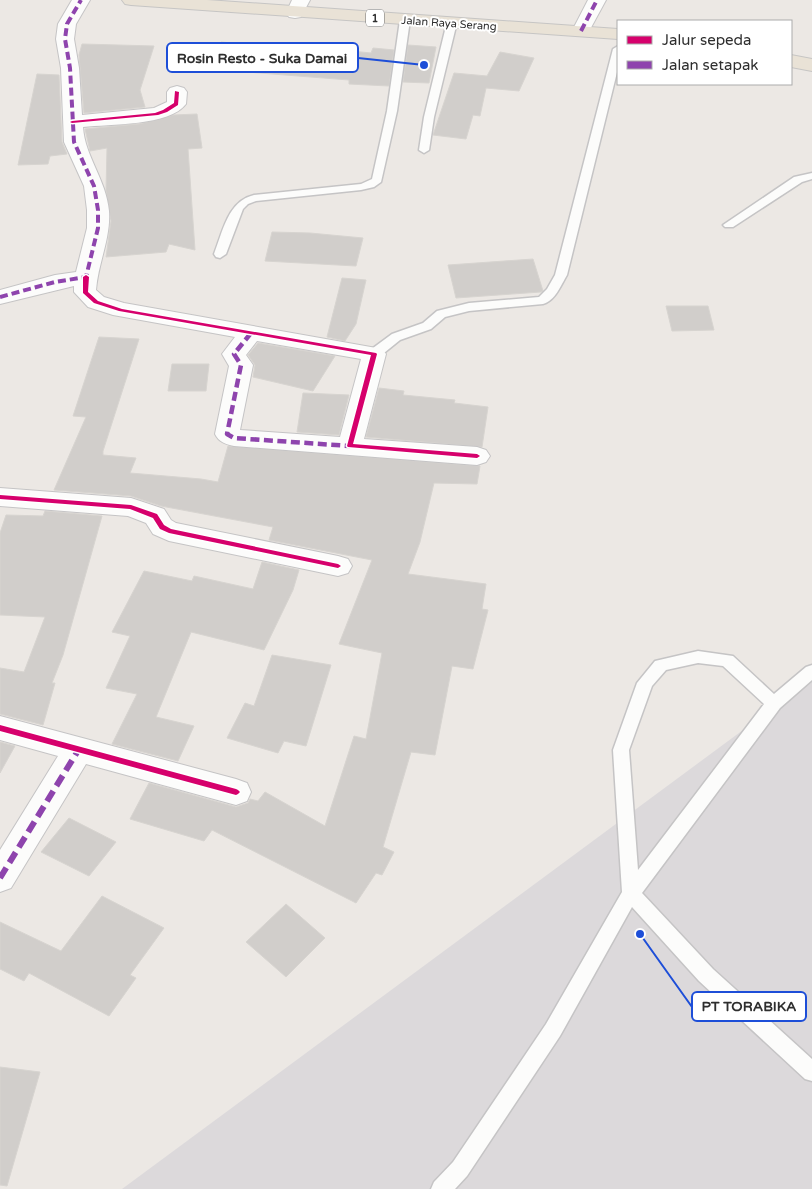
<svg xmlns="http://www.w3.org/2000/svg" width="812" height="1189" font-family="'Varela Round',sans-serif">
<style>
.industrial{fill:#dcd9db}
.building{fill:#d1cecb;stroke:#d7d4d0}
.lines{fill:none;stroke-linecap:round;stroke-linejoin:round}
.service-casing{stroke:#c5c4c5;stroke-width:3}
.minor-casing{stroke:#c5c4c5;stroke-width:2}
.trunk-casing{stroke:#c6c5c4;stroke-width:2}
.service{fill:#fcfcfb;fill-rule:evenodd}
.minor{fill:#fcfcfb;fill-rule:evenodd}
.trunk{fill:#e9e2d6;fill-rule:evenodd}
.quiet-far2{stroke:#8e44ad;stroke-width:4;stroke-dasharray:8 4;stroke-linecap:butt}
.quiet-far1{stroke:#8e44ad;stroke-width:4.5;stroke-dasharray:9 4.5;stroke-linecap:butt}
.quiet{stroke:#8e44ad;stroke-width:6;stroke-dasharray:12 6;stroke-linecap:butt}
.cycleway-casing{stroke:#fff;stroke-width:3}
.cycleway{fill:#d6006c;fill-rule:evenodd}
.labels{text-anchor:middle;stroke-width:4;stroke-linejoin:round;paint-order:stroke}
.shield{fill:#fff;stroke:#6d6d6d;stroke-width:1}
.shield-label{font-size:11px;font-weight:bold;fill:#2e2e2e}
.far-street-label{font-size:11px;fill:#2e2e2e;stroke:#fff}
.leader{fill:none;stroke:#1d4ed8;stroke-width:2}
.callout-dot{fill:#1d4ed8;stroke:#fff;stroke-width:2}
.callout{fill:#fff;stroke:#1d4ed8;stroke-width:2}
.callout-label{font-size:14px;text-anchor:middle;font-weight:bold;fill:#2e2e2e}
</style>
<rect width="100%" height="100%" fill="#ece8e4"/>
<path class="industrial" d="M 812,679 L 812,1189 L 122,1189 Z"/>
<path class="building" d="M 221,42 L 282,47 L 283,44 L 371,53 L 373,48 L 394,50 L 389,86 L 349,84 L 349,80 L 208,69 Z
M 82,44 L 154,46 L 140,90 L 145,107 L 84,113 L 79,55 Z
M 408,45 L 436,47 L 429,83 L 403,82 Z
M 500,52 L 534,58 L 519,91 L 486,88 L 480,116 L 473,115 L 466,139 L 433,135 L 454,73 L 487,76 Z
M 37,74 L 59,75 L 62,142 L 67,154 L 50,156 L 48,164 L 18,165 Z
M 197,114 L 202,148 L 188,149 L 195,250 L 169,244 L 166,252 L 106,257 L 111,221 L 106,191 L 107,148 L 90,151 L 85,129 L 139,124 L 174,115 Z
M 272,232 L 310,233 L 363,238 L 356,266 L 265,261 Z
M 533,259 L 543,291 L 541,292 L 456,298 L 448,265 Z
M 342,278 L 366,280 L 356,324 L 345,341 L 327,337 Z
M 666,306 L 708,306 L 714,330 L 672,331 Z
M 99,337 L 139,339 L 103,451 L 103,455 L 136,458 L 130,473 L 201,479 L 218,482 L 228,446 L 480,466 L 477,484 L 434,483 L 420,542 L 408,574 L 486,584 L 482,609 L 488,610 L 473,669 L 452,666 L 435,755 L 411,752 L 383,847 L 394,852 L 382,875 L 376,873 L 356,903 L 212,830 L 204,841 L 130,819 L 149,783 L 236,807 L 248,803 L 250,799 L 258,801 L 265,792 L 325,826 L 354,736 L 366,739 L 382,653 L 339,644 L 372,560 L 269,540 L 273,527 L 161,506 L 131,496 L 54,490 L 86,417 L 73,416 Z
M 258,343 L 335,356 L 313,391 L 253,377 L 255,365 L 248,355 Z
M 172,364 L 209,364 L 206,391 L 168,391 Z
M 379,388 L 404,391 L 403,395 L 455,400 L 454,403 L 488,407 L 482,447 L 366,437 Z
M 303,393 L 349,395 L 339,435 L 297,432 Z
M 45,511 L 102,516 L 63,655 L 52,683 L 55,683 L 43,725 L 0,714 L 0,668 L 24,672 L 45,617 L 0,615 L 0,533 L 6,515 L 43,516 Z
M 262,562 L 299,570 L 293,590 L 264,650 L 191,632 L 156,717 L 194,726 L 178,761 L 112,744 L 137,694 L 106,688 L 130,636 L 112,632 L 144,571 L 192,581 L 194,576 L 253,589 Z
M 272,655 L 331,665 L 306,746 L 284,741 L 278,753 L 227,738 L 245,703 L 254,706 Z
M 0,742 L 15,746 L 0,773 Z
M 69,818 L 116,842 L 89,876 L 41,852 Z
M 102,896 L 164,928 L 130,975 L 136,978 L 109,1016 L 29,973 L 24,981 L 0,969 L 0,922 L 61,951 Z
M 286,904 L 325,938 L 286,977 L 246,942 Z
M 0,1067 L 40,1072 L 7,1186 L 0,1185 Z"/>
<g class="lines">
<defs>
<path id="service" d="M 405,17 L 410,20 L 397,111 L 381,182 L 374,187 L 361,190 L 256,201 L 248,204 L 243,209 L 226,254 L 220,258 L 216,257 L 214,254 C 223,231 228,201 254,195 L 361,184 L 372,179 L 387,111 L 400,20 Z
M 452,19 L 457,22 L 434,117 L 429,150 L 424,153 L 419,150 L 424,117 L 447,22 Z
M 618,46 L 618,68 L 567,275 C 561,285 555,301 543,304 L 469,311 L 445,317 L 431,329 L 400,340 L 379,357 L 369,357 L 368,354 L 369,351 L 392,334 L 423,323 L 437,311 L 469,303 L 539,297 L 547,289 L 555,275 L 613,49 Z
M 812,173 L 812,179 L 802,182 L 733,227 L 725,227 L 723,225 L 794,177 Z
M 698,651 L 733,656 L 774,694 L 806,667 L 812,665 L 812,680 L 780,708 L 642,893 L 713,969 L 812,1059 L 812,1081 L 805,1079 L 699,981 L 632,907 L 560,1036 L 467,1176 L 455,1189 L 431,1189 L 434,1182 L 453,1162 L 546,1024 L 622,892 L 613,750 L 637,683 L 655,661 ZM 698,663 L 723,666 L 764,704 L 638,870 L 629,750 L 652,686 L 666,670 Z"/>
<path id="minor" d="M 72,0 L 90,0 L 76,24 L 74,39 L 79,68 L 82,115 L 154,108 L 167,102 L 167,92 L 170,88 L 177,86 L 184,88 L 187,92 L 186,104 C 170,126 109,124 83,127 C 85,157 106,179 109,211 C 111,238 98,263 96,290 L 104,297 L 124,303 L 382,349 L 386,354 L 364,439 L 477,447 L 486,450 L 490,456 L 486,462 L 477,465 L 234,446 C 225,444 219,442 215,434 L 229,366 L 222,354 L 235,337 L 113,315 L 88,307 L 74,292 L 74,286 L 0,304 L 0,290 L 55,275 L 76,272 L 87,228 L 87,210 L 84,186 L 64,142 L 61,68 L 56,39 L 58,24 ZM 257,341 L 361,359 L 340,437 L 240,430 L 253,365 L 246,355 Z
M 292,0 L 310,0 L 301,17 L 295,18 L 289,17 L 286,13 Z
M 588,0 L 606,0 L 587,35 L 581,36 L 575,35 L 572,31 Z
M 0,488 L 131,498 L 164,509 L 171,520 L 176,523 L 338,556 L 348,559 L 352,566 L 348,573 L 338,576 L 169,541 L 153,534 L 146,523 L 128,516 L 0,506 Z
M 0,716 L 236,779 L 247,783 L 251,792 L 247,801 L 236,805 L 86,764 L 11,888 L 0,892 L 0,850 L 58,756 L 0,740 Z"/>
<path id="trunk" d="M 122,0 L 207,0 L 618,29 L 618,39 L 131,5 L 125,4 Z
M 791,55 L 812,59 L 812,71 L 791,67 Z"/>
</defs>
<use href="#service" class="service-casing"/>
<use href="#minor" class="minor-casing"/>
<use href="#trunk" class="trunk-casing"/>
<use href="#service" class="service"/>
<use href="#minor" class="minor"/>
<use href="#trunk" class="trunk"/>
<path class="quiet-far2" d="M 581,31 L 597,0
M 0,297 L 55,282 L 86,277 L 98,228 L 98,210 L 94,186 L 74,142 L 70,68 L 65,39 L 67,24 L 81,0"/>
<path class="quiet-far1" d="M 251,333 L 234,354 L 241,365 L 227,434 L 234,438 L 350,446"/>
<path class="quiet" d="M 0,878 L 79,749"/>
<defs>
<path id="cycleway" d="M 175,91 L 179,92 L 178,105 L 167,112 L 158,115 L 72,123 L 70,122 L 72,121 L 155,113 L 163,110 L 174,103 Z
M 86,275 L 89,277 L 88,292 L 98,301 L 122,309 L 376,353 L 377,354 L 353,444 L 477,454 L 480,456 L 477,458 L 348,447 L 347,446 L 371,355 L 119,311 L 94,303 L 83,293 L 83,277 Z
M 0,495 L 131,505 L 157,514 L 164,525 L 171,529 L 338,564 L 341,566 L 338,568 L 169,533 L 160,529 L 153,518 L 130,509 L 0,499 Z
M 0,725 L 236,789 L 238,790 L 240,792 L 238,794 L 236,795 L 0,731 Z"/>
</defs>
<use href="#cycleway" class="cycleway-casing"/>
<use href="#cycleway" class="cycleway"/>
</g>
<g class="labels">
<rect class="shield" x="366" y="9.5" width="18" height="17" rx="4"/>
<g class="shield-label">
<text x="375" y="22">1</text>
</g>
<g class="far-street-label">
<text transform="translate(449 23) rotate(4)" y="4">Jalan Raya Serang</text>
</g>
</g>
<path class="leader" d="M424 65L358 58M640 934L692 1007"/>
<g class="callout-dot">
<circle cx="424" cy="65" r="5"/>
<circle cx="640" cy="934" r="5"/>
</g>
<g class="callout">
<rect x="167" y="43" width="191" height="29" rx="5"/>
<rect x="692" y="992" width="114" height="29" rx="5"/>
</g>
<g class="callout-label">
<text x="262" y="63">Rosin Resto - Suka Damai</text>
<text x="749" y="1011">PT TORABIKA</text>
</g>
<rect x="617" y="20" width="175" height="65" fill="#ffffff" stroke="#ababab"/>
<rect x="627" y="36" width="25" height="8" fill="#d6006c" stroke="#ababab"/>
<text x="662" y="45" font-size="15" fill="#2e2e2e">Jalur sepeda</text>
<rect x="627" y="61" width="25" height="8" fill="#8e44ad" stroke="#ababab"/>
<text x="662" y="70" font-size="15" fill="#2e2e2e">Jalan setapak</text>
</svg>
